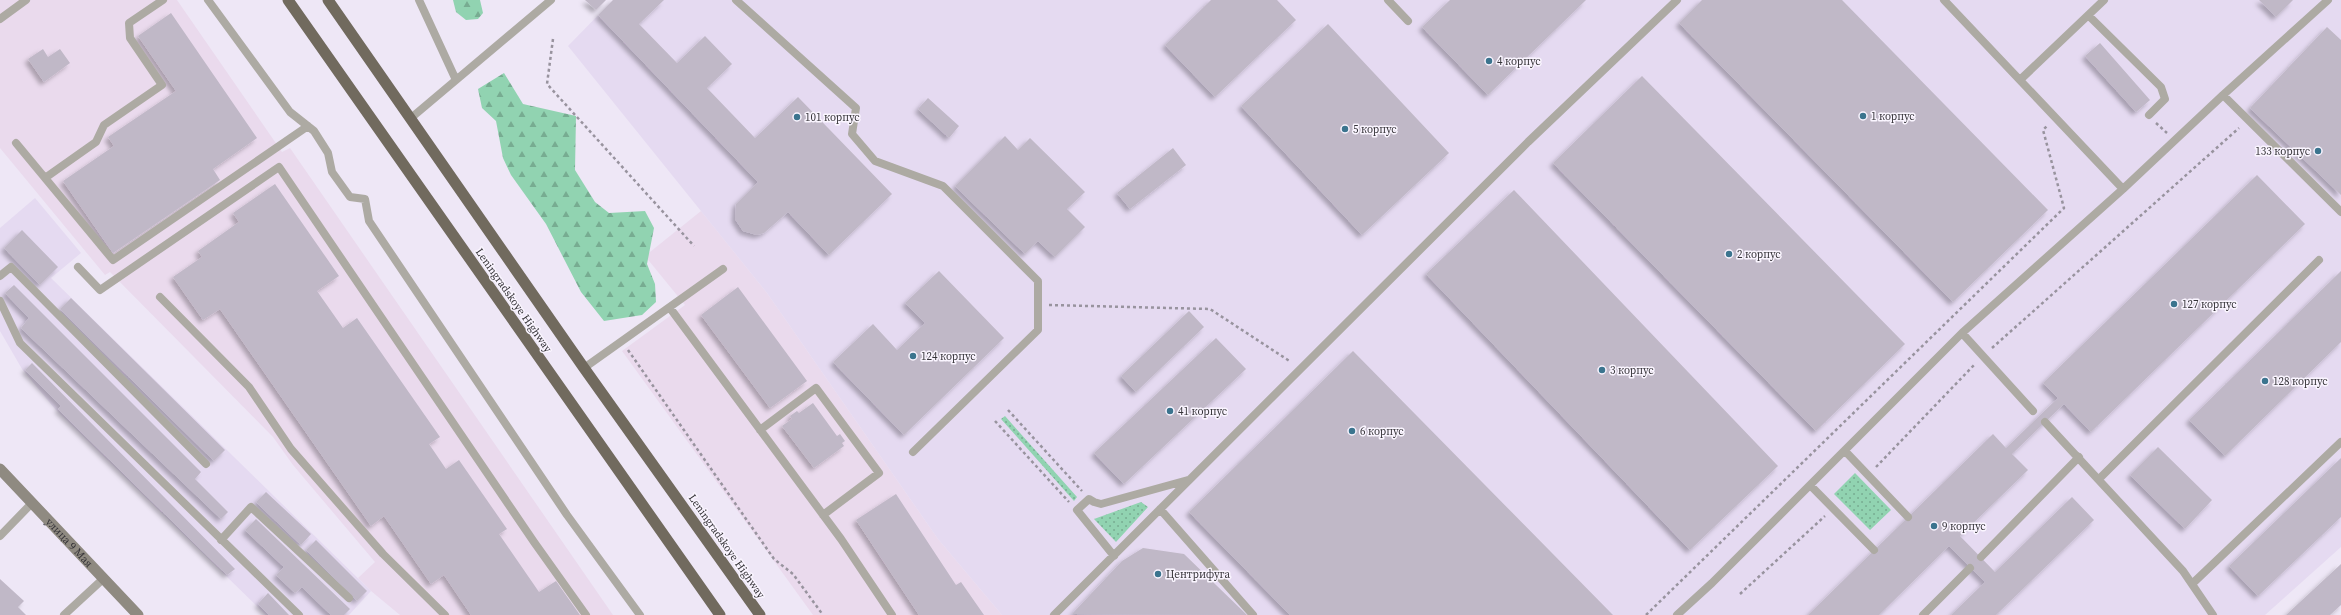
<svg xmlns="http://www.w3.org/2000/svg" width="2341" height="615" font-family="'Source Serif 4',serif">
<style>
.commercial{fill:#eadaed}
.built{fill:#e5daf1}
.grass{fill:url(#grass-dots)}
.forest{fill:url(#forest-firs)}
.building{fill:#c0b8c7;filter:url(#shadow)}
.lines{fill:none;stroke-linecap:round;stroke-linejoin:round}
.path{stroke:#98939e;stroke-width:2.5;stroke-dasharray:3 3;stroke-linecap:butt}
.service{stroke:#adaaa3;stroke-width:8}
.secondary{stroke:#8f8a81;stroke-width:11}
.trunk{stroke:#716a5e;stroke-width:11}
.poi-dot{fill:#3b748e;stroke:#faf5ff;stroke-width:1.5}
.labels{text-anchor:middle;stroke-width:3;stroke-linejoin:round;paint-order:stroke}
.poi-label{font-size:11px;fill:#363439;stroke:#faf5ff;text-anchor:start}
.street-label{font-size:11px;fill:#363439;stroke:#faf5ff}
</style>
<defs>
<pattern id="grass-dots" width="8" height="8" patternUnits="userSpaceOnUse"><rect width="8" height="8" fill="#91d3b1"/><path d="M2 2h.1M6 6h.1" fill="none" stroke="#77ac91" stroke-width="1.8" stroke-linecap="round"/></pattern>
<pattern id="forest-firs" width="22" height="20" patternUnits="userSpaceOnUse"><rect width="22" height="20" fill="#91d3b1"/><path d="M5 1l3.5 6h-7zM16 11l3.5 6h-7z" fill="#77ac91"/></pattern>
<filter id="shadow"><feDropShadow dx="-3.5" dy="3.5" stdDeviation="2" flood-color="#0004"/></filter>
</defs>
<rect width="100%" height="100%" fill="#eee7f6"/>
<path class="commercial" d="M 0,0 L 177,0 L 282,152 L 290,148 L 613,615 L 400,615 L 371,591 L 358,578 L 375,562 L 293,465 L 273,437 L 110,272 L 105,275 L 0,148 Z
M 701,211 L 767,293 L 938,539 L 1002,615 L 813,615 L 622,351 L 685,305 L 645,256 Z"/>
<path class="built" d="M 613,0 L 2341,0 L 2341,547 L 2265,615 L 1002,615 L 938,539 L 767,293 L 568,46 Z
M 35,198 L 81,253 L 51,278 L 371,591 L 349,615 L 266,615 L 55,409 L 22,369 L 0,331 L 0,228 Z"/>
<path class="grass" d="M 1005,416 L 1077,497 L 1074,501 L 1001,419 Z
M 1855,473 L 1891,510 L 1870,530 L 1834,494 Z
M 1141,502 L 1148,507 L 1116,542 L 1094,519 Z"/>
<path class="forest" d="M 453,0 L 480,0 L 483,13 L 478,19 L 466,20 L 456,12 Z
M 504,73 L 523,104 L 576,116 L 575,170 L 595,202 L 609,213 L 645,211 L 654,228 L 647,264 L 655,284 L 656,302 L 642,315 L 604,321 L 581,292 L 546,224 L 511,175 L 503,158 L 496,121 L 482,108 L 478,89 Z"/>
<path class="building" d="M 585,0 L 606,0 L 596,10 Z
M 613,0 L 664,0 L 639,24 L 677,63 L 705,36 L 732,64 L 707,88 L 755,138 L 798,97 L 892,194 L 829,255 L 788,212 L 764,233 L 757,235 L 743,231 L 735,219 L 736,204 L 758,182 L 598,15 Z
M 1211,0 L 1277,0 L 1296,20 L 1215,97 L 1165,45 Z
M 1450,0 L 1586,0 L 1488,95 L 1422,27 Z
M 1702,0 L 1842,0 L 2048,210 L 1953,302 L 1679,23 Z
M 2259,0 L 2293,0 L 2276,17 Z
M 171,13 L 257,138 L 213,169 L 220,180 L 113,253 L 63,181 L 114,146 L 108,137 L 176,91 L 138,36 Z
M 1328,24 L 1449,153 L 1362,235 L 1241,106 Z
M 2327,27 L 2341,40 L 2341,195 L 2250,108 Z
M 2100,43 L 2150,100 L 2136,112 L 2085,56 Z
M 43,49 L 48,57 L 60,49 L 70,63 L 44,82 L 28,59 Z
M 1642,76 L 1905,344 L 1816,431 L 1553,163 Z
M 928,98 L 959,126 L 949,138 L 918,109 Z
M 1005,136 L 1018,150 L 1030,138 L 1085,192 L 1067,209 L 1085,227 L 1055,257 L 1038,241 L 1025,254 L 955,186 Z
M 1173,148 L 1186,165 L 1130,209 L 1117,193 Z
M 2257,175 L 2305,224 L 2091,432 L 2064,404 L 2012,454 L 2028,470 L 1960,536 L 1995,572 L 2072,497 L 2094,520 L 1996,615 L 1951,615 L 1985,582 L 1949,546 L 1879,615 L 1808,615 L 1993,434 L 2006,448 L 2058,398 L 2043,383 Z
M 275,184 L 339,276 L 317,291 L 343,328 L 357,318 L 440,437 L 429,444 L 446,469 L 459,460 L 507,529 L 499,534 L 539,592 L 556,581 L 580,615 L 471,615 L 444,575 L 431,584 L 384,516 L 371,526 L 220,309 L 203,320 L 173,277 L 202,257 L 198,251 L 239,222 L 233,213 Z
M 1514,190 L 1778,466 L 1690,550 L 1426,274 Z
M 22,230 L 58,267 L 40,285 L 4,248 Z
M 939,271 L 1004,338 L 904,435 L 833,362 L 873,324 L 897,350 L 925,323 L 905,303 Z
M 2341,271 L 2341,342 L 2225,456 L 2189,420 Z
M 14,285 L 201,472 L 195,479 L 228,512 L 221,519 L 21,328 L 29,318 L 5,293 Z
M 738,287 L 807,381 L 770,408 L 701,315 Z
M 71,298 L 225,450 L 214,461 L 60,309 Z
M 1189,311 L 1204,327 L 1136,392 L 1121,376 Z
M 1216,338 L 1246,369 L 1124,484 L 1094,453 Z
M 1353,351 L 1613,615 L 1290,615 L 1189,512 Z
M 32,363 L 235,569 L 227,575 L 58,409 L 61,406 L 25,370 Z
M 813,403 L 837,436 L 840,434 L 845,441 L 842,443 L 844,446 L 814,468 L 782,426 L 792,419 L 790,416 L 797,411 L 799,413 Z
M 2158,447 L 2212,500 L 2185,529 L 2130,475 Z
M 2341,458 L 2341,517 L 2258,596 L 2229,566 Z
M 266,492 L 311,534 L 301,545 L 256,502 Z
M 896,494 L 956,585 L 961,582 L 984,615 L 919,615 L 856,520 Z
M 256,519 L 350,609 L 344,615 L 331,615 L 302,587 L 295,593 L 276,575 L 284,567 L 245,530 Z
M 316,540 L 367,591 L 357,601 L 306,550 Z
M 1143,548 L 1184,554 L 1247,615 L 1072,614 L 1122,561 Z
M 2341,564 L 2341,605 L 2330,615 L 2286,615 Z
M 0,579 L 24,601 L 18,607 L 26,615 L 0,615 Z
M 268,593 L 289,615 L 269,615 L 258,604 Z"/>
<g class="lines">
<path class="path" d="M 553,39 L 547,84 L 694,246
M 2156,123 L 2167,133
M 1049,305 L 1210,309 L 1291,362
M 1992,348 L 2239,128
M 628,350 L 774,559 L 793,574 L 823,615
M 1008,410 L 1082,491
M 995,421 L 1069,502
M 1876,467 L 1975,364
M 1740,594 L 1825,516
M 1646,615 L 2064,208 L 2043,130 L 2047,126"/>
<path class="service" d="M 208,0 L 290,112 L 314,131 L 328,153 L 332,172 L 350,197 L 365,199 L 369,221 L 567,515 L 640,615
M 419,0 L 456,80
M 736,0 L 856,108 L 852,134 L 875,161 L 943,186 L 1038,281 L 1038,330 L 913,452
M 1388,0 L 1408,21
M 1944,0 L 2123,189
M 2089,16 L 2161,87 L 2165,99 L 2149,115
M 0,19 L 26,0
M 2021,79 L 2104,0
M 2223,95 L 2328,0
M 411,118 L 551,0
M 16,143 L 113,260 L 308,126
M 45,178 L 96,142 L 104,125 L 162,85 L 130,38 L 129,23 L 163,0
M 78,267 L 100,290 L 279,167 L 534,542 L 586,615
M 0,276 L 11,267 L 206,464
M 160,297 L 249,387 L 291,449 L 383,554 L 445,615
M 0,301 L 20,343 L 299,615
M 670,308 L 841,539 L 892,615
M 1962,333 L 2123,189 L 2223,95 L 2341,212
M 584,368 L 723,269
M 2045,422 L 2183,571 L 2213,615
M 760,430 L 816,388 L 879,473 L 823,515
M 1845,451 L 1908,517
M 2099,479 L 2319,260
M 1810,485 L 1874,550
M 1160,509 L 1253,615
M 0,536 L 32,503
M 221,540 L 251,507 L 349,598
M 1114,556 L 1077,510 L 1089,499 L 1094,502 L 1101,504 L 1188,480
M 1981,557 L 2079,457
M 2192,584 L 2341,442
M 64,615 L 103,579
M 1054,615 L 1528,142 L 1677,0
M 1677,615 L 1712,583 L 1962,333 L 2033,411
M 1923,615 L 1970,568"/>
<path class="secondary" id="s1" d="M 0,469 L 138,615"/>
<path class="trunk" d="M 288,0 L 720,615
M 328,0 L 584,368 L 760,615"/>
</g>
<g class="poi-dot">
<circle cx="1489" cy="61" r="4"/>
<circle cx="1863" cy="116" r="4"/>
<circle cx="797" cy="117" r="4"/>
<circle cx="1345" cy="129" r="4"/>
<circle cx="2318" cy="151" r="4"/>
<circle cx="1729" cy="254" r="4"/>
<circle cx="2174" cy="304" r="4"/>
<circle cx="913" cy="356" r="4"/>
<circle cx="1602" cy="370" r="4"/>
<circle cx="2265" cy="381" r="4"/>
<circle cx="1170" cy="411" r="4"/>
<circle cx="1352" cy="431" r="4"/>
<circle cx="1934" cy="526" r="4"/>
<circle cx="1158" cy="574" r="4"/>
</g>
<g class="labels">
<g class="poi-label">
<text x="1497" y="65">4 корпус</text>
<text x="1871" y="120">1 корпус</text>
<text x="805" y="121">101 корпус</text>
<text x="1353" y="133">5 корпус</text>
<text x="2310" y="155" text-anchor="end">133 корпус</text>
<text x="1737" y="258">2 корпус</text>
<text x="2182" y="308">127 корпус</text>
<text x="921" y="360">124 корпус</text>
<text x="1610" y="374">3 корпус</text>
<text x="2273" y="385">128 корпус</text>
<text x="1178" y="415">41 корпус</text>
<text x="1360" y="435">6 корпус</text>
<text x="1942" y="530">9 корпус</text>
<text x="1166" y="578">Центрифуга</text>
</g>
<g class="street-label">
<text transform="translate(514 300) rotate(55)" y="4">Leningradskoye Highway</text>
<text dy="4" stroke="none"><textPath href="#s1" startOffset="101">улица 9 Мая</textPath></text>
<text transform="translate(727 546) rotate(55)" y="4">Leningradskoye Highway</text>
</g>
</g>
</svg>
